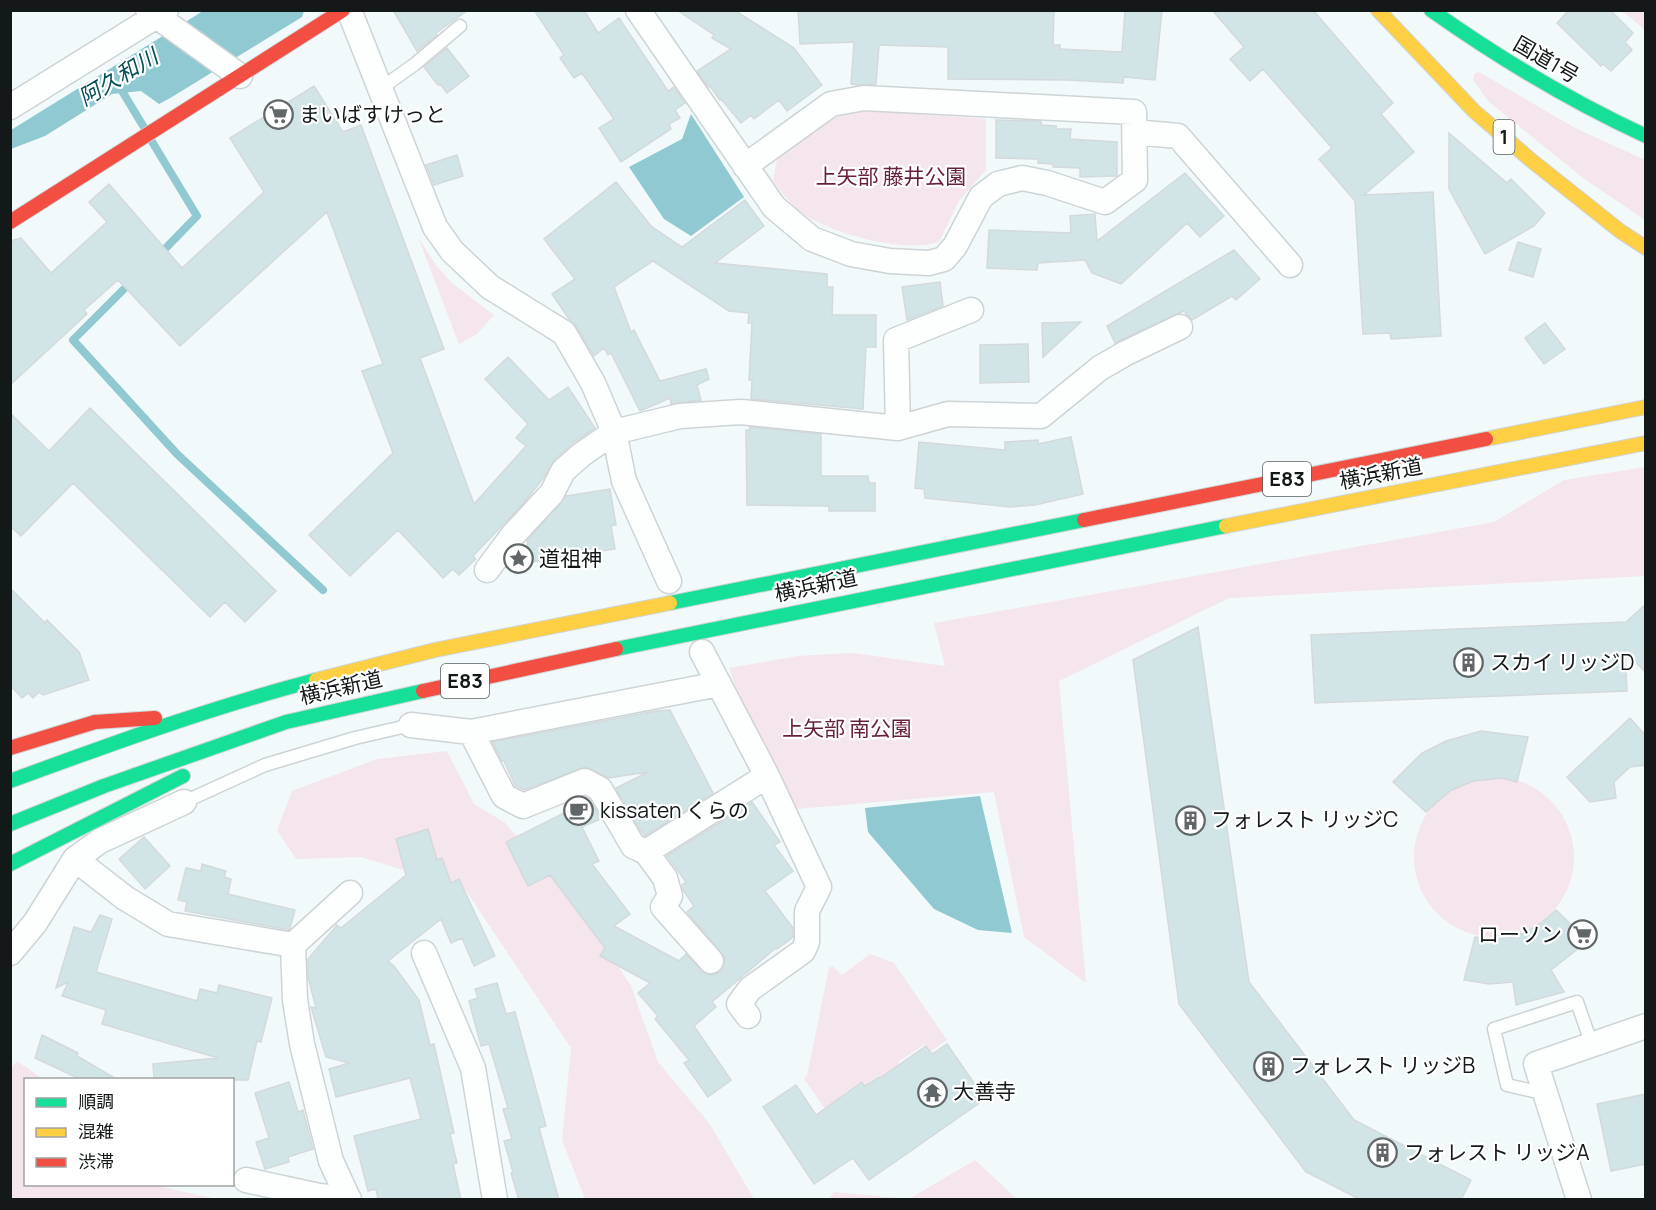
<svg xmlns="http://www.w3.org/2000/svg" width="1656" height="1210" font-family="Manrope,'Noto Sans JP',sans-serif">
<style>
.green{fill:#f5e5ec}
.water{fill:#90c9d1}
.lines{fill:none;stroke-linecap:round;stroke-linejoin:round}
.stream{stroke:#90c9d1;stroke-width:8}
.building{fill:#d1e4e6;stroke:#d4dadb;stroke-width:1.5}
.lane-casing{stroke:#ced4d5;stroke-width:15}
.street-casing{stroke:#ced4d5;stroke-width:27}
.fast-casing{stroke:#ced4d5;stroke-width:16}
.slow-casing{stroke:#ced4d5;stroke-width:16}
.jam-casing{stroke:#ced4d5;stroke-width:16}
.lane{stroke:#fdfefe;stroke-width:12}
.street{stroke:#fdfefe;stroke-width:24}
.fast{stroke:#16e098;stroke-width:14}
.slow{stroke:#ffcf43;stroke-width:14}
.jam{stroke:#f24e42;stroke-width:14}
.labels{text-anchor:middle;stroke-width:4.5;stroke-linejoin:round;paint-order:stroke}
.shield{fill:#fff;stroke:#5a5d5e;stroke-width:1.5}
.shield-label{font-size:20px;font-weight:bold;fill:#131819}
.street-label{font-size:21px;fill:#131819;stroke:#fff}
.poi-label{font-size:21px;fill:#131819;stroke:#fff;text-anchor:start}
.park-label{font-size:21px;fill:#671e3f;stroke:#fff}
.water-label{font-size:22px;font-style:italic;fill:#065057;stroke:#fff}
</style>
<rect width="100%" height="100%" fill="#f1f9fa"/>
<path class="green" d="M 1622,11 L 1645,11 L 1645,30 Z
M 1479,72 L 1575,128 L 1645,160 L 1645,220 L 1583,178 L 1488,101 L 1473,80 L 1475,73 Z
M 877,111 L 986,119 L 986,170 L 959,201 L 939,242 C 903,253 837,235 805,215 C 792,207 782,192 773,181 L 777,160 L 832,119 L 848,113 Z
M 418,237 L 436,265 L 452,283 L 494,315 L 477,334 L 459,344 Z
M 1645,467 L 1645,576 L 1229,598 L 1059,681 L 1086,983 L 1024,937 L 994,792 L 797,809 L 740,699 L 729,668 L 798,656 L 853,653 L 945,666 L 934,623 L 1494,522 L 1564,480 Z
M 447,751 L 474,804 L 504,822 L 575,899 L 631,986 L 658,1062 L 709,1123 L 754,1199 L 585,1199 L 562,1140 L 571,1048 L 465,889 L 361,857 L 296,859 L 277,830 L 292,791 L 377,759 Z
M1414 857a80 80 0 1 1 160 0a80 80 0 1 1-160 0Z
M 870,954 L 894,963 L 947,1040 L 931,1051 L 925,1044 L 898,1062 L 902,1069 L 884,1082 L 879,1075 L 866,1084 L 863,1081 L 843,1094 L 845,1097 L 826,1110 L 804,1079 L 807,1076 L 829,968 L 833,966 L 842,975 Z
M 17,1061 L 43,1079 L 26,1080 L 26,1184 L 153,1185 L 217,1199 L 11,1199 L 10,1069 Z
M 975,1160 L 1017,1199 L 829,1199 L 834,1192 L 909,1199 Z"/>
<path class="water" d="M 203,11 L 304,11 L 302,17 L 172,97 L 159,104 L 141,91 L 112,94 L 45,136 L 11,149 L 11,130 Z
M 691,114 L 744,197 L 691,236 L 664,219 L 629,167 L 682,139 Z
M 980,796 L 1012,933 L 978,930 L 934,909 L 868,832 L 865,808 Z"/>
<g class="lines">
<path class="stream" d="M 122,91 L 145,129
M 151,140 L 197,216 L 159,255
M 132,281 L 73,340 L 177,454 L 323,590"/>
</g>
<path class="building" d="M 393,10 L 468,10 L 436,33 L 437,35 L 417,51 Z
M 534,10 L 584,10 L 598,33 L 619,18 L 668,91 L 674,87 L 685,103 L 675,110 L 680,118 L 669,124 L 671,129 L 621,162 L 599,128 L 614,119 L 582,73 L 574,78 L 560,58 L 564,55 Z
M 677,10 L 734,10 L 794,48 L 822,85 L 787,111 L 779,100 L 754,119 L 751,115 L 741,123 L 721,99 L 720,100 L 710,86 L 708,87 L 697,71 L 731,49 L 712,38 L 714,35 Z
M 798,10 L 1054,10 L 1053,45 L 1060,45 L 1060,49 L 1122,52 L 1125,10 L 1162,10 L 1155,80 L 1124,77 L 1123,83 L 1067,80 L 948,79 L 948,47 L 879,45 L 876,84 L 858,85 L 851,84 L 854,42 L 800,44 Z
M 1212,10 L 1313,10 L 1393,103 L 1381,114 L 1414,152 L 1364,195 L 1433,192 L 1441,336 L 1391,339 L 1390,333 L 1363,334 L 1355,201 L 1319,159 L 1332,148 L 1263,69 L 1250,81 L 1230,59 L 1244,47 Z
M 1569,10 L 1610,10 L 1633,33 L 1625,42 L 1632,50 L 1611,71 L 1603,64 L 1601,66 L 1557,23 Z
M 447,48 L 469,76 L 447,93 L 440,84 L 438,85 L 424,67 Z
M 314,86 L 343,132 L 361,125 L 444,349 L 420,358 L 474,504 L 526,446 L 516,438 L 528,424 L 485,379 L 508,357 L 549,400 L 568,387 L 595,428 L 573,443 L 554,460 L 544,477 L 523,504 L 473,556 L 476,559 L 459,575 L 453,569 L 443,578 L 398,530 L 350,576 L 309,535 L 393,453 L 362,371 L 383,364 L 327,212 L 180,346 L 118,280 L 84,310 L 87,314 L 10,385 L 10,241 L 21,238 L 51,273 L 107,222 L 89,202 L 109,184 L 182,268 L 264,192 L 230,138 Z
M 996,120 L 1041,121 L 1041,125 L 1056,126 L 1056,129 L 1071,129 L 1070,139 L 1117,142 L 1117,176 L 1080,177 L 1080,168 L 1053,167 L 1053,164 L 1038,163 L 1038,159 L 996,158 Z
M 1449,133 L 1507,183 L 1511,179 L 1545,213 L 1534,226 L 1485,254 L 1449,189 Z
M 457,155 L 463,176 L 434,185 L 426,165 Z
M 1185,173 L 1224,216 L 1200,237 L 1187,223 L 1121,284 L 1092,273 L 1085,260 L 1038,263 L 1037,270 L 987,268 L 989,230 L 1071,233 L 1070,216 L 1095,214 L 1097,241 Z
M 616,182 L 651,226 L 682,247 L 745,200 L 764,226 L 715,263 L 827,274 L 827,287 L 833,287 L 832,315 L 876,315 L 876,347 L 866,347 L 863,409 L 751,399 L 752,380 L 749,380 L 752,323 L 748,323 L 749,313 L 729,311 L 653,261 L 614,287 L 631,332 L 634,330 L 660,381 L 706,369 L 709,379 L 697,385 L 701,400 L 671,404 L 670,398 L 640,411 L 611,353 L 608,355 L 604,348 L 594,356 L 576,326 L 569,319 L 552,294 L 575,279 L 544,239 Z
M 1518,242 L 1541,249 L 1533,277 L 1509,270 Z
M 1234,250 L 1260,279 L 1236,300 L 1232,296 L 1192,320 L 1184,311 L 1115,343 L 1107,326 Z
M 940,282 L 943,306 L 907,320 L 902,287 Z
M 1081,322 L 1043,357 L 1042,323 Z
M 1545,323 L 1565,349 L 1544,364 L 1525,338 Z
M 1028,344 L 1029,382 L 980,383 L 980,345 Z
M 90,408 L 276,591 L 245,622 L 225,602 L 210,617 L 73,483 L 21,536 L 10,526 L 10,413 L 49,451 Z
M 750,427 L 821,434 L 821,476 L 868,476 L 869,483 L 875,483 L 875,511 L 829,511 L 829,506 L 747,505 L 746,430 L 749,430 Z
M 1071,437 L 1083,494 L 1035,505 L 1010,507 L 925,498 L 924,489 L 915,488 L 919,442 L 1005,450 L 1005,442 L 1038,440 L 1038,444 Z
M 610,489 L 616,525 L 611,526 L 615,549 L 531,562 L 527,541 L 566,496 Z
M 10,588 L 45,623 L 47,620 L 79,652 L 89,680 L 43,695 L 39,692 L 33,698 L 28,693 L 22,698 L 10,685 Z
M 1646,604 L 1646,673 L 1625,651 L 1627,691 L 1315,703 L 1311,635 L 1626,622 Z
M 1198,627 L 1249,982 L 1354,1120 L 1471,1180 L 1461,1200 L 1361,1200 L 1306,1172 L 1179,1004 L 1133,660 Z
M 670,710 L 713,793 L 645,836 L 640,830 L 616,788 L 648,772 L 609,778 L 585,767 L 524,790 L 515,785 L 504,761 L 502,761 L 492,742 L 656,711 Z
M 1630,718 L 1646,736 L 1646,765 L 1630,767 L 1614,782 L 1616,798 L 1590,802 L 1567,777 Z
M 1481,731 L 1528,737 L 1517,782 L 1502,778 L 1473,781 L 1450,791 L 1426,812 L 1393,782 L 1422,753 L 1446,741 Z
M 590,800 L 601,819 L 582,827 L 599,861 L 592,864 L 630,914 L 614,926 L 679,961 L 686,954 L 706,974 L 713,975 L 720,972 L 724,966 L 725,958 L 687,912 L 694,906 L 683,890 L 682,885 L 686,882 L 667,856 L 752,802 L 780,842 L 774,845 L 793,871 L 765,891 L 793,928 L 793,937 L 777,949 L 776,948 L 712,1002 L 716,1007 L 694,1026 L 731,1080 L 708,1097 L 684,1063 L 689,1060 L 655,1019 L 658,1016 L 638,993 L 650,983 L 600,956 L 605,948 L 550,875 L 528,886 L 506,842 Z
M 428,829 L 437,860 L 442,858 L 451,883 L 459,879 L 495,956 L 474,966 L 462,938 L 451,943 L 441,919 L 388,961 L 394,966 L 419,1000 L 430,1045 L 434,1044 L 454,1133 L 450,1134 L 457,1163 L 453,1164 L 461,1200 L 378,1200 L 376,1189 L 368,1191 L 354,1136 L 421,1119 L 410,1078 L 336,1097 L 329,1069 L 349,1063 L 326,1057 L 311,1007 L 316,1008 L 308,977 L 308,959 L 337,925 L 341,928 L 406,875 L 396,839 Z
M 144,837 L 170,866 L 145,889 L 119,859 Z
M 202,864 L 226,871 L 224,877 L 231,879 L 228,894 L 295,910 L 290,928 L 289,930 L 185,911 L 187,902 L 178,900 L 186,868 L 201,871 Z
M 1556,910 L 1588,941 L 1551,970 L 1564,992 L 1516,1005 L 1513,982 L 1489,984 L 1464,980 L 1475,937 L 1491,939 L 1508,938 L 1524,933 L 1541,923 Z
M 100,915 L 112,919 L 96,972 L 197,1001 L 200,989 L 217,993 L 219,985 L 272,998 L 261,1042 L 257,1041 L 248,1080 L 154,1080 L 153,1064 L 218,1058 L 102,1024 L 106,1010 L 62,996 L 68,982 L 56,988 L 74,927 L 91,932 Z
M 497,983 L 506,1014 L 515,1012 L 546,1126 L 539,1128 L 559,1200 L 519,1200 L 511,1173 L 513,1172 L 504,1141 L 512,1139 L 503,1109 L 508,1108 L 489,1044 L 481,1046 L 469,1001 L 478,998 L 475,989 Z
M 42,1035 L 78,1053 L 77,1056 L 113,1077 L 111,1080 L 82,1080 L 35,1058 Z
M 947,1044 L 985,1099 L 869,1180 L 853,1158 L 814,1184 L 763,1107 L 796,1085 L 816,1115 L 862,1082 L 865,1086 L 879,1077 L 880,1078 L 926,1046 L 932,1054 Z
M 289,1082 L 298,1112 L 303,1110 L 313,1149 L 288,1157 L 289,1162 L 265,1169 L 256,1142 L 269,1138 L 255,1093 Z
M 1646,1094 L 1646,1164 L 1611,1171 L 1597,1104 Z"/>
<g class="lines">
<defs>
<path id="lane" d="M 380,89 L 415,64 L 460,26
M 184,802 L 265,765 L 355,738 L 411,725
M 1546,1094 L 1507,1085 L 1494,1029 L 1577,1002 L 1592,1045"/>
<path id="street" d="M 148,10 L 240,76
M 349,10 L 435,227 L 452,251 L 490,287 L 564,333 L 593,383 L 614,432 L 624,481 L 669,581
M 638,10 L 774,207 L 812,239 L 851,254 L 890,261 L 929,263 L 944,259 L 955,246 L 981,197 L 998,184 L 1022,178 L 1047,183 L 1105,202 L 1135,180 L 1134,112 L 864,98 L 831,104 L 745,166
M 10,107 L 166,10
M 1135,132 L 1178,136 L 1290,265
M 898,428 L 896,340 L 971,310
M 487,570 L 513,535 L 552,493 L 563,471 L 581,455 L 614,432 L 680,416 L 741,412 L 898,428 L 948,414 L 1041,416 L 1100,368 L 1126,353 L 1180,327
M 702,652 L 767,776 L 819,887 L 807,911 L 807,942 L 803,951 L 750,989 L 739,1004 L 748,1016
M 411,725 L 471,732 L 719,684
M 471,732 L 504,796 L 523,806 L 585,781 L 600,789 L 633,846 L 646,852 L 665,878 L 670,896 L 663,907 L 711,961
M 646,852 L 767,776
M 75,859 L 100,841 L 184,802
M 293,945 L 350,893
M 10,953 L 35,923 L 75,859 L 125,898 L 168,924 L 293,945 L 295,1000 L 302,1044 L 331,1161 L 349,1200
M 424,953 L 473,1068 L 495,1200
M 246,1180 L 319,1196 L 349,1199
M 1579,1200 L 1536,1064 L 1646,1026"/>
<path id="fast" d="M 1431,10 C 1499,58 1570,101 1646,136
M 670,603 L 1084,520
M 616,649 L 1226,526
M 10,781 C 111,744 212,707 316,680
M 10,824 L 104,786 L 286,722 L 423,691
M 10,864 L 183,776"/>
<path id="slow" d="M 1378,10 L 1474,111 L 1532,161 L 1620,231 L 1646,248
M 1486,439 L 1646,407
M 1226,526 L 1646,443
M 316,680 L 435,650 L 670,603"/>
<path id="jam" d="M 10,222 L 343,10
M 1084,520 L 1486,439
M 423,691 L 616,649
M 10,748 L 95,722 L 155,718"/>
</defs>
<use href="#lane" class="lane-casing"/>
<use href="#street" class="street-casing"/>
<use href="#fast" class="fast-casing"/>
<use href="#slow" class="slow-casing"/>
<use href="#jam" class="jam-casing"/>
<use href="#lane" class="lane"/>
<use href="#street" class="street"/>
<use href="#fast" class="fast"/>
<use href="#slow" class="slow"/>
<use href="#jam" class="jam"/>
</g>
<defs>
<symbol id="supermarket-ring" viewBox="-11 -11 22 22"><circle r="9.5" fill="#fff" stroke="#616768" stroke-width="1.5"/><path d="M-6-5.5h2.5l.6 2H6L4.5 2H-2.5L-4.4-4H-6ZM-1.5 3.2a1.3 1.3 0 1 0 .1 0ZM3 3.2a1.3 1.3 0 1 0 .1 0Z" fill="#616768"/></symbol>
<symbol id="sight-ring" viewBox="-11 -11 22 22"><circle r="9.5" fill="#fff" stroke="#616768" stroke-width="1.5"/><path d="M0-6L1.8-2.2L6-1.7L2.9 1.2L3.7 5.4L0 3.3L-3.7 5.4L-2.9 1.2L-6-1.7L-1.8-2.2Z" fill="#616768"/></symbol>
<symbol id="building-ring" viewBox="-11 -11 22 22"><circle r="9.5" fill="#fff" stroke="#616768" stroke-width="1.5"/><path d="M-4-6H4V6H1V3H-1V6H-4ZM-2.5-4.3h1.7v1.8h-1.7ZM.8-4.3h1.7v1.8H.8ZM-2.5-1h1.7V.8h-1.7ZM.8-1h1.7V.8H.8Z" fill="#616768"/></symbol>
<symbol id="cafe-ring" viewBox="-11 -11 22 22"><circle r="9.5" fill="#fff" stroke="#616768" stroke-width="1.5"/><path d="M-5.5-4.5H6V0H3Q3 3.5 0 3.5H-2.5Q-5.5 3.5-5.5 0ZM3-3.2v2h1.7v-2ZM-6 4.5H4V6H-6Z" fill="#616768"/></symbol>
<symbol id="temple-ring" viewBox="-11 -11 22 22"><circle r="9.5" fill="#fff" stroke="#616768" stroke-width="1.5"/><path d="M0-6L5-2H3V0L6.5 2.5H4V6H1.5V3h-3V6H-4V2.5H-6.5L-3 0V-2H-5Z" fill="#616768"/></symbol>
</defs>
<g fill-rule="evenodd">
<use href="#supermarket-ring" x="262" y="98" width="33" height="33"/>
<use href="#sight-ring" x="502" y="542" width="33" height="33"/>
<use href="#building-ring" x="1452" y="646" width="33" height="33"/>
<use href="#cafe-ring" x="562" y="794" width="33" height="33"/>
<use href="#building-ring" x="1174" y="804" width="33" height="33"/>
<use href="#supermarket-ring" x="1566" y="918" width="33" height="33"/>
<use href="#building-ring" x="1252" y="1050" width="33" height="33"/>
<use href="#temple-ring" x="916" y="1076" width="33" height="33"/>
<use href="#building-ring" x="1366" y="1136" width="33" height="33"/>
</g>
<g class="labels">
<g class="shield">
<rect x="1493.5" y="120" width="21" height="34" rx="4.5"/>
<rect x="1263" y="462" width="48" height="34" rx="4.5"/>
<rect x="441" y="664" width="48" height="34" rx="4.5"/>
</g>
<g class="shield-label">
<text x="1504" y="144">1</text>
<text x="1287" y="486">E83</text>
<text x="465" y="688">E83</text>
</g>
<g class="street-label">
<text transform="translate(1546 60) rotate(30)" y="7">国道1号</text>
<text transform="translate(1381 474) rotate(-11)" y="7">横浜新道</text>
<text transform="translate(816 586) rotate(-12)" y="7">横浜新道</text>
<text transform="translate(341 688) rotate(-13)" y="7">横浜新道</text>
</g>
<g class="poi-label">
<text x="299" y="122">まいばすけっと</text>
<text x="539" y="566">道祖神</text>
<text x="1490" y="670">スカイ リッジD</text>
<text x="600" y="818">kissaten くらの</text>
<text x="1211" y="827">フォレスト リッジC</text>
<text x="1562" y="942" text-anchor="end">ローソン</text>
<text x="1290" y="1073">フォレスト リッジB</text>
<text x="953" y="1099">大善寺</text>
<text x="1404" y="1160">フォレスト リッジA</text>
</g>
<g class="park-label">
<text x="891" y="184">上矢部 藤井公園</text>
<text x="847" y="736">上矢部 南公園</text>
</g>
<g class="water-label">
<text transform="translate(118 77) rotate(-31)" y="8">阿久和川</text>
</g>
</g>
<rect width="1656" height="1210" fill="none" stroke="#131819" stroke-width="24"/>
<rect x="24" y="1078" width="210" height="108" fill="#ffffff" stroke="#a1a3a3" stroke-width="1.5"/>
<rect x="36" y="1098" width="30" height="9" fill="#16e098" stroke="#a1a3a3" stroke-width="1.5"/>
<text x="78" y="1108" font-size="18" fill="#131819">順調</text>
<rect x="36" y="1128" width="30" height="9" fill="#ffcf43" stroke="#a1a3a3" stroke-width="1.5"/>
<text x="78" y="1138" font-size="18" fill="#131819">混雑</text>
<rect x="36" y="1158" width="30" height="9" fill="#f24e42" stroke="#a1a3a3" stroke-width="1.5"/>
<text x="78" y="1168" font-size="18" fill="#131819">渋滞</text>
</svg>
